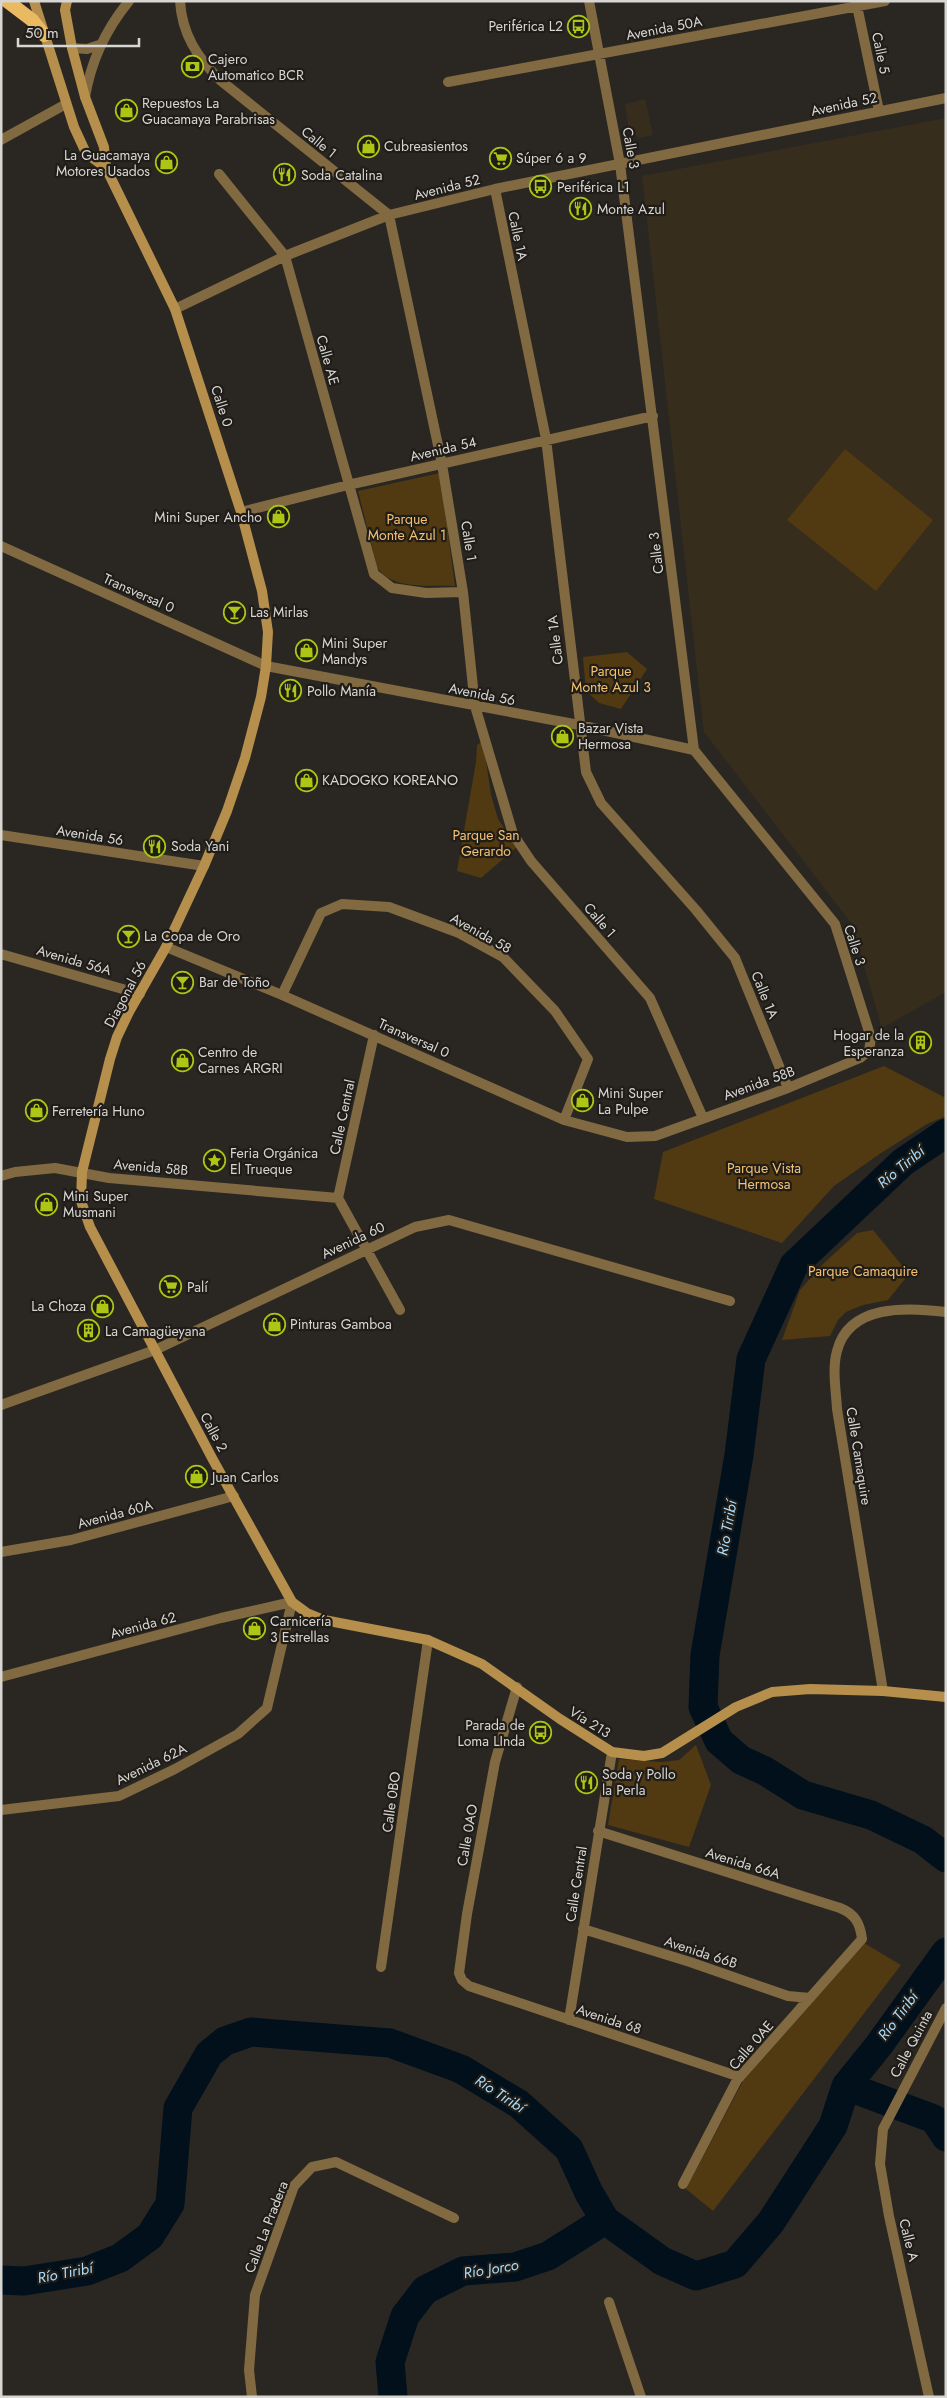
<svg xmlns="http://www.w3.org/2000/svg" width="947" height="2398" font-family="Jost,sans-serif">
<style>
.education{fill:#362d1d}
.green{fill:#513911}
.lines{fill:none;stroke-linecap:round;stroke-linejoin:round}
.river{stroke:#01101b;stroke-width:29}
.minor{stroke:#816a41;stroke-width:10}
.tertiary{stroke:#816a41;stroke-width:10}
.secondary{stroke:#b58f4b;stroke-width:10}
.trunk{stroke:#eaba63;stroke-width:14}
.labels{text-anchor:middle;stroke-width:4.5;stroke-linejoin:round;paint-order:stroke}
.poi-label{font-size:14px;fill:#d8d6d3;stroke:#201d19;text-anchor:start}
.street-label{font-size:14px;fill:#d8d6d3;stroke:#201d19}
.park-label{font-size:14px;fill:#f4c171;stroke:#201d19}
.water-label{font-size:15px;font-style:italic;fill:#abddfd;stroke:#201d19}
</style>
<rect width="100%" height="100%" fill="#2a2723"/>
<path class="education" d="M 645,99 L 653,135 L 639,138 L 629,131 L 625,104 Z
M 946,118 L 946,992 L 882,1028 L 852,924 L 704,732 L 642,176 Z"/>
<path class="green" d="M 845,449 L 933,520 L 876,591 L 787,520 Z
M 440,473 L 455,586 C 431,585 390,590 377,567 L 358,491 Z
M 627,652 L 647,669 L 621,709 L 599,703 L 586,691 L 583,657 Z
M 483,741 L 491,795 L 498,819 L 517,847 L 481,878 L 457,871 L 476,762 L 477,745 Z
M 884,1066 L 946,1098 L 946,1116 L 927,1124 L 881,1153 L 834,1186 L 782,1243 L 654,1199 L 663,1152 Z
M 873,1230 L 909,1274 L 888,1300 L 863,1305 L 846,1312 L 838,1320 L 830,1336 L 782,1340 L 800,1290 L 823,1264 L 857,1233 Z
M 696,1745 L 711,1785 L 689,1847 L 608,1825 L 619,1759 L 662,1762 L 679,1760 Z
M 864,1943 L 901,1965 L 713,2211 L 686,2189 L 743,2081 L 799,2001 Z"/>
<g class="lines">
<path class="river" d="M 946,1133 L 903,1162 L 794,1265 L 751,1359 L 739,1455 L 705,1655 L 703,1707 L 719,1741 L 741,1760 L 765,1771 L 803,1795 L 871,1815 L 923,1840 L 946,1858
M 846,2086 L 934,2119 L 946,2137
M 1,2280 L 24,2281 L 87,2271 L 120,2258 L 150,2236 L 170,2204 L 178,2108 L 209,2054 L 225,2041 L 251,2032 L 390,2043 L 461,2069 L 519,2104 L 569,2149 L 589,2193 L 605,2220 L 662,2261 L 696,2276 L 735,2264 L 771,2222 L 833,2126 L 846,2086 L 879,2045 L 946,1952
M 393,2397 L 390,2362 L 405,2316 L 425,2290 L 463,2271 L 515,2267 L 548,2256 L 605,2220"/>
<path class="minor" d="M 180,1 C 182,34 197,57 220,80 L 389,215 L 442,464 L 463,592 L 475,706 L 513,834 L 531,861 L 650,998 L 703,1118
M 856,1 L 879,111
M 448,82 L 885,1
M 1,140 L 66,104
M 219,174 L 285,256 L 374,574 L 392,588 L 426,593 L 463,592
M 495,189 L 546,439 L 586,772 L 601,803 L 696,910 L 735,958 L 788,1088
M 175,309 L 285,256 L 389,215 L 495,189 L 946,98
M 241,512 L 348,485 L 653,416
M 1,546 L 266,666 L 579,725 L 694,750
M 1,835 L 204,866
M 166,947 L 282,995 L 564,1120 L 627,1137 L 655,1136 L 788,1088 L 860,1058 L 869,1051 L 871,1038 L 835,924 L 694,750 L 620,164 L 589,1
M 1,954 L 140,994
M 282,995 L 321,913 L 342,904 L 389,907 L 459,933 L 503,957 L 555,1011 L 588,1059 L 564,1120
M 374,1035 L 338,1198 L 400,1310
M 1,1176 L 15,1172 L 55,1168 L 109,1178 L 338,1198
M 1,1405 L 155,1350 L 415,1227 L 449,1220 L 730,1301
M 1,1552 L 71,1540 L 234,1496
M 1,1677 L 221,1618 L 292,1602 L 267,1708 L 238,1734 L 175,1769 L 119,1796 L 1,1810
M 517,1687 L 495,1762 L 467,1914 L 459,1973 L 462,1980 L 469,1986 L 740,2077
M 883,1691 L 837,1409 C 836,1390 832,1369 837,1351 C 849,1304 907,1307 946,1312
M 598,1831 L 840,1908 C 855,1914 860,1923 862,1939 L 737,2080 L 683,2184
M 583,1929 L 690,1962 L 788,1996 L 810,1998
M 381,1967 L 428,1640
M 569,2020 L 612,1752
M 609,2302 L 641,2397
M 252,2397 L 249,2370 L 255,2295 L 294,2186 L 312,2167 L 336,2162 L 454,2218
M 929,2397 L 889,2216 L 880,2164 L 883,2129 L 946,2008"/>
<path class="tertiary" d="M 72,48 L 87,49 L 102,44
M 85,97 C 91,61 106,29 129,1"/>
<path class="secondary" d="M 34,1 L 74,127 L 86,153 L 106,168
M 67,1 L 65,10 L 72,48 L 85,97 L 104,147 L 106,168 L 175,309 L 241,512 L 262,591 L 268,632 L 266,666 L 261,697 L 245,758 L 227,811 L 204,866 L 166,947 L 129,1012 L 117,1037 L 110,1059 L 82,1172 L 81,1201 L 90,1227 L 212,1458 L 292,1602 L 307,1613 L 324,1620 L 428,1640 L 482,1664 L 560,1719 L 612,1752 L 644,1756 L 662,1753 L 736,1707 L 772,1692 L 810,1689 L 883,1691 L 946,1697"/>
<path class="trunk" d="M 7,1 L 32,20 L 44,35"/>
</g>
<defs>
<symbol id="bus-ring" viewBox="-11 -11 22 22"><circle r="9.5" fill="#201d19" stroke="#abc614" stroke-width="1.5"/><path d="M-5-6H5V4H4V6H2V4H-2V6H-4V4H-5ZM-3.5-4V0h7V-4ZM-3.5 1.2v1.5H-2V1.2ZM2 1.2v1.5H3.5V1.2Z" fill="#abc614"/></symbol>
<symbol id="bank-ring" viewBox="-11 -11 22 22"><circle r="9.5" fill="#201d19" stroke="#abc614" stroke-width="1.5"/><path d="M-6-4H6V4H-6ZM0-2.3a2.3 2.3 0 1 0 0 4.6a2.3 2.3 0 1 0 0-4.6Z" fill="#abc614"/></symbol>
<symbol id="shop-ring" viewBox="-11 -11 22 22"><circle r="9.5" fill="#201d19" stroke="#abc614" stroke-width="1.5"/><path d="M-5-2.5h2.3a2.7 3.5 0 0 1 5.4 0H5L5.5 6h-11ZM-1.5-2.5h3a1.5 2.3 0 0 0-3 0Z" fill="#abc614"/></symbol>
<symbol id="supermarket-ring" viewBox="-11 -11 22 22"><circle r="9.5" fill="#201d19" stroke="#abc614" stroke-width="1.5"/><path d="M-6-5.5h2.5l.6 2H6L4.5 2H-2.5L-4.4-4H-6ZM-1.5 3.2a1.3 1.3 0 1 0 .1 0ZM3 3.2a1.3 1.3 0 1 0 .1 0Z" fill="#abc614"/></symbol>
<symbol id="restaurant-ring" viewBox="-11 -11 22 22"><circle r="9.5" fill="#201d19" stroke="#abc614" stroke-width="1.5"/><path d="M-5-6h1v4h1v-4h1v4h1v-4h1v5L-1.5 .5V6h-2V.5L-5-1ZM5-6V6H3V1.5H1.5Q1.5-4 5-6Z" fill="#abc614"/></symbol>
<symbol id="bar-ring" viewBox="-11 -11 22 22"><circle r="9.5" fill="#201d19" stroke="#abc614" stroke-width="1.5"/><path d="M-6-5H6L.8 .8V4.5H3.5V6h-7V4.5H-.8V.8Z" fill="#abc614"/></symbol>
<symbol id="building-ring" viewBox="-11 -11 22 22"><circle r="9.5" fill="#201d19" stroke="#abc614" stroke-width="1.5"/><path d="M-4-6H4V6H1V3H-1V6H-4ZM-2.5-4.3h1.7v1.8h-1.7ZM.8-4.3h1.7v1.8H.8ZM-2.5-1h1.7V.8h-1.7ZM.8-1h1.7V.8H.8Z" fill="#abc614"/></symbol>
<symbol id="sight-ring" viewBox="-11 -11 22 22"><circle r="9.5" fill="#201d19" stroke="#abc614" stroke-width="1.5"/><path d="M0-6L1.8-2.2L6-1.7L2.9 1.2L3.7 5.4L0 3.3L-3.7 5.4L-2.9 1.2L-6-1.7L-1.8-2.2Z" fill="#abc614"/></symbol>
</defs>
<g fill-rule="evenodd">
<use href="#bus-ring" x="566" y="14" width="25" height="25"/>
<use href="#bank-ring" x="180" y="54" width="25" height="25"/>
<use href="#shop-ring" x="114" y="98" width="25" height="25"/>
<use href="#shop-ring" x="356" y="134" width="25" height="25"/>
<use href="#supermarket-ring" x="488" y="146" width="25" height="25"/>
<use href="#shop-ring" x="154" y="150" width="25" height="25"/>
<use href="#restaurant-ring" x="272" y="162" width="25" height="25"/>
<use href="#bus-ring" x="528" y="174" width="25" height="25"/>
<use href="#restaurant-ring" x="568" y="196" width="25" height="25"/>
<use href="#shop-ring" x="266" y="504" width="25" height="25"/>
<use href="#bar-ring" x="222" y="600" width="25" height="25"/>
<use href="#shop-ring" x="294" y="638" width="25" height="25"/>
<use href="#restaurant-ring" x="278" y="678" width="25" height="25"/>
<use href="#shop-ring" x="550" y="724" width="25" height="25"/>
<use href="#shop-ring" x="294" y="768" width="25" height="25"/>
<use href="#restaurant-ring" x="142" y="834" width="25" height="25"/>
<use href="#bar-ring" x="116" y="924" width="25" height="25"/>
<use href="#bar-ring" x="170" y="970" width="25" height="25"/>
<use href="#building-ring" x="908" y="1030" width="25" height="25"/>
<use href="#shop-ring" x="170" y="1048" width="25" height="25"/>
<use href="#shop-ring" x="570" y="1088" width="25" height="25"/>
<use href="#shop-ring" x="24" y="1098" width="25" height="25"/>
<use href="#sight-ring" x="202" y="1148" width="25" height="25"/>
<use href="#shop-ring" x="34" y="1192" width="25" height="25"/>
<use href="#supermarket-ring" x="158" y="1274" width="25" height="25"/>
<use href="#shop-ring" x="90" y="1294" width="25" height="25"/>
<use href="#shop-ring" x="262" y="1312" width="25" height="25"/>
<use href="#building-ring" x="76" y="1318" width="25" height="25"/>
<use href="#shop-ring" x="184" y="1464" width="25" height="25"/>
<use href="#shop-ring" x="242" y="1616" width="25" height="25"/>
<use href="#bus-ring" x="528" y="1720" width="25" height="25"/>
<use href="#restaurant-ring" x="574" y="1770" width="25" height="25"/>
</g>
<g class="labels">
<g class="poi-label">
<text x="563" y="31" text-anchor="end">Periférica L2</text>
<text x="208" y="64">Cajero<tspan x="208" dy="16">Automatico BCR</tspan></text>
<text x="142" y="108">Repuestos La<tspan x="142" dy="16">Guacamaya Parabrisas</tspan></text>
<text x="384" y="151">Cubreasientos</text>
<text x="150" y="160" text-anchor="end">La Guacamaya<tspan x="150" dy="16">Motores Usados</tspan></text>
<text x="516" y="163">Súper 6 a 9</text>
<text x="301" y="180">Soda Catalina</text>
<text x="557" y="192">Periférica L1</text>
<text x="597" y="214">Monte Azul</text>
<text x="262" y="522" text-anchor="end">Mini Super Ancho</text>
<text x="250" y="617">Las Mirlas</text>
<text x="322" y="648">Mini Super<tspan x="322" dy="16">Mandys</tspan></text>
<text x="307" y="696">Pollo Manía</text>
<text x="578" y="733">Bazar Vista<tspan x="578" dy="16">Hermosa</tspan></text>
<text x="322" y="785">KADOGKO KOREANO</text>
<text x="171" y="851">Soda Yani</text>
<text x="144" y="941">La Copa de Oro</text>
<text x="199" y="987">Bar de Toño</text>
<text x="904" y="1040" text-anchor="end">Hogar de la<tspan x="904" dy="16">Esperanza</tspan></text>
<text x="198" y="1057">Centro de<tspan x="198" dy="16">Carnes ARGRI</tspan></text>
<text x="598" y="1098">Mini Super<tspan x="598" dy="16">La Pulpe</tspan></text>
<text x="52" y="1116">Ferretería Huno</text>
<text x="230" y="1158">Feria Orgánica<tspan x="230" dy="16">El Trueque</tspan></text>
<text x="63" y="1201">Mini Super<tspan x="63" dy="16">Musmani</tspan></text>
<text x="187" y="1292">Palí</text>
<text x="86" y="1311" text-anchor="end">La Choza</text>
<text x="290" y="1329">Pinturas Gamboa</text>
<text x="105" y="1336">La Camagüeyana</text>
<text x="212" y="1482">Juan Carlos</text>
<text x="270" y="1626">Carnicería<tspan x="270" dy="16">3 Estrellas</tspan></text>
<text x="525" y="1730" text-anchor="end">Parada de<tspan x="525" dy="16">Loma LInda</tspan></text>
<text x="602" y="1779">Soda y Pollo<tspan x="602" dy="16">la Perla</tspan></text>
</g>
<g class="street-label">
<text transform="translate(664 28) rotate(-11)" y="5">Avenida 50A</text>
<text transform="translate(881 53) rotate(78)" y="5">Calle 5</text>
<text transform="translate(844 104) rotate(-12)" y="5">Avenida 52</text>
<text transform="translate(319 142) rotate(39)" y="5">Calle 1</text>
<text transform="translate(631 148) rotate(80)" y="5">Calle 3</text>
<text transform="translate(447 187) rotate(-14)" y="5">Avenida 52</text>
<text transform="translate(518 236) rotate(78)" y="5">Calle 1A</text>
<text transform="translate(328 360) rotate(74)" y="5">Calle AE</text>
<text transform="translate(222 406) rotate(72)" y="5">Calle 0</text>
<text transform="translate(443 449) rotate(-13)" y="5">Avenida 54</text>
<text transform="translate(469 541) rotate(81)" y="5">Calle 1</text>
<text transform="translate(656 553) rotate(-97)" y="5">Calle 3</text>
<text transform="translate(139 593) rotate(24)" y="5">Transversal 0</text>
<text transform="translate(555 640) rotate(-97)" y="5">Calle 1A</text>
<text transform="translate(482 694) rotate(11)" y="5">Avenida 56</text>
<text transform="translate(90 835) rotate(9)" y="5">Avenida 56</text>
<text transform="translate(600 920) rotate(49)" y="5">Calle 1</text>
<text transform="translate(481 933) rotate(29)" y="5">Avenida 58</text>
<text transform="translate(855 945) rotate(72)" y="5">Calle 3</text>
<text transform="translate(74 960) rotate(16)" y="5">Avenida 56A</text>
<text transform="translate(125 994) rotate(-62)" y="5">Diagonal 56</text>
<text transform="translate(765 995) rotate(68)" y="5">Calle 1A</text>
<text transform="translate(414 1038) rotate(24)" y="5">Transversal 0</text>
<text transform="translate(759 1083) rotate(-20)" y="5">Avenida 58B</text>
<text transform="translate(342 1117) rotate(-78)" y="5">Calle Central</text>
<text transform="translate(151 1167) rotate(5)" y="5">Avenida 58B</text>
<text transform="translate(353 1240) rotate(-25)" y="5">Avenida 60</text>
<text transform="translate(214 1432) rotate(62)" y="5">Calle 2</text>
<text transform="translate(859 1456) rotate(81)" y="5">Calle Camaquire</text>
<text transform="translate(115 1514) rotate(-15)" y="5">Avenida 60A</text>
<text transform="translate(143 1625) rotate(-15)" y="5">Avenida 62</text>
<text transform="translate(590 1722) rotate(32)" y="5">Vía 213</text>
<text transform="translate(151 1764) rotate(-26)" y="5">Avenida 62A</text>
<text transform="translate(391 1802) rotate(-82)" y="5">Calle 0BO</text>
<text transform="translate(467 1835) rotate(-80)" y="5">Calle 0AO</text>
<text transform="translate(743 1863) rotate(17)" y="5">Avenida 66A</text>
<text transform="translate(576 1884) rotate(-81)" y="5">Calle Central</text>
<text transform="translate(701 1952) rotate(18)" y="5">Avenida 66B</text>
<text transform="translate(609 2019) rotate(18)" y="5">Avenida 68</text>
<text transform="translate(911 2044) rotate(-62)" y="5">Calle Quinta</text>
<text transform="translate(751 2045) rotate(-49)" y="5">Calle 0AE</text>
<text transform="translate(266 2227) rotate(-69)" y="5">Calle La Pradera</text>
<text transform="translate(909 2240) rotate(76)" y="5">Calle A</text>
</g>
<g class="park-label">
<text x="407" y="524">Parque<tspan x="407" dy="16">Monte Azul 1</tspan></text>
<text x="611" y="676">Parque<tspan x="611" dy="16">Monte Azul 3</tspan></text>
<text x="486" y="840">Parque San<tspan x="486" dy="16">Gerardo</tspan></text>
<text x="764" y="1173">Parque Vista<tspan x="764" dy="16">Hermosa</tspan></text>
<text x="863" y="1276">Parque Camaquire</text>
</g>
<g class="water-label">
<text transform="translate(901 1167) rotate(-40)" y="5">Río Tiribí</text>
<text transform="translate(727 1528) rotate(-80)" y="5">Río Tiribí</text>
<text transform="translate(898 2016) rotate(-53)" y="5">Río Tiribí</text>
<text transform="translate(500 2094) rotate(33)" y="5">Río Tiribí</text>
<text transform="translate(491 2269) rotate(-9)" y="5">Río Jorco</text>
<text transform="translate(65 2273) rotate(-11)" y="5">Río Tiribí</text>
</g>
</g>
<rect width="947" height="2398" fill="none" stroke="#d8d6d3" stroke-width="5"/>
<path d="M18 38v8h121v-8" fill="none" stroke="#d8d6d3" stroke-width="2.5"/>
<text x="25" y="38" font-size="15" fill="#d8d6d3" stroke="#201d19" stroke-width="4" paint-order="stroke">50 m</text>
</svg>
